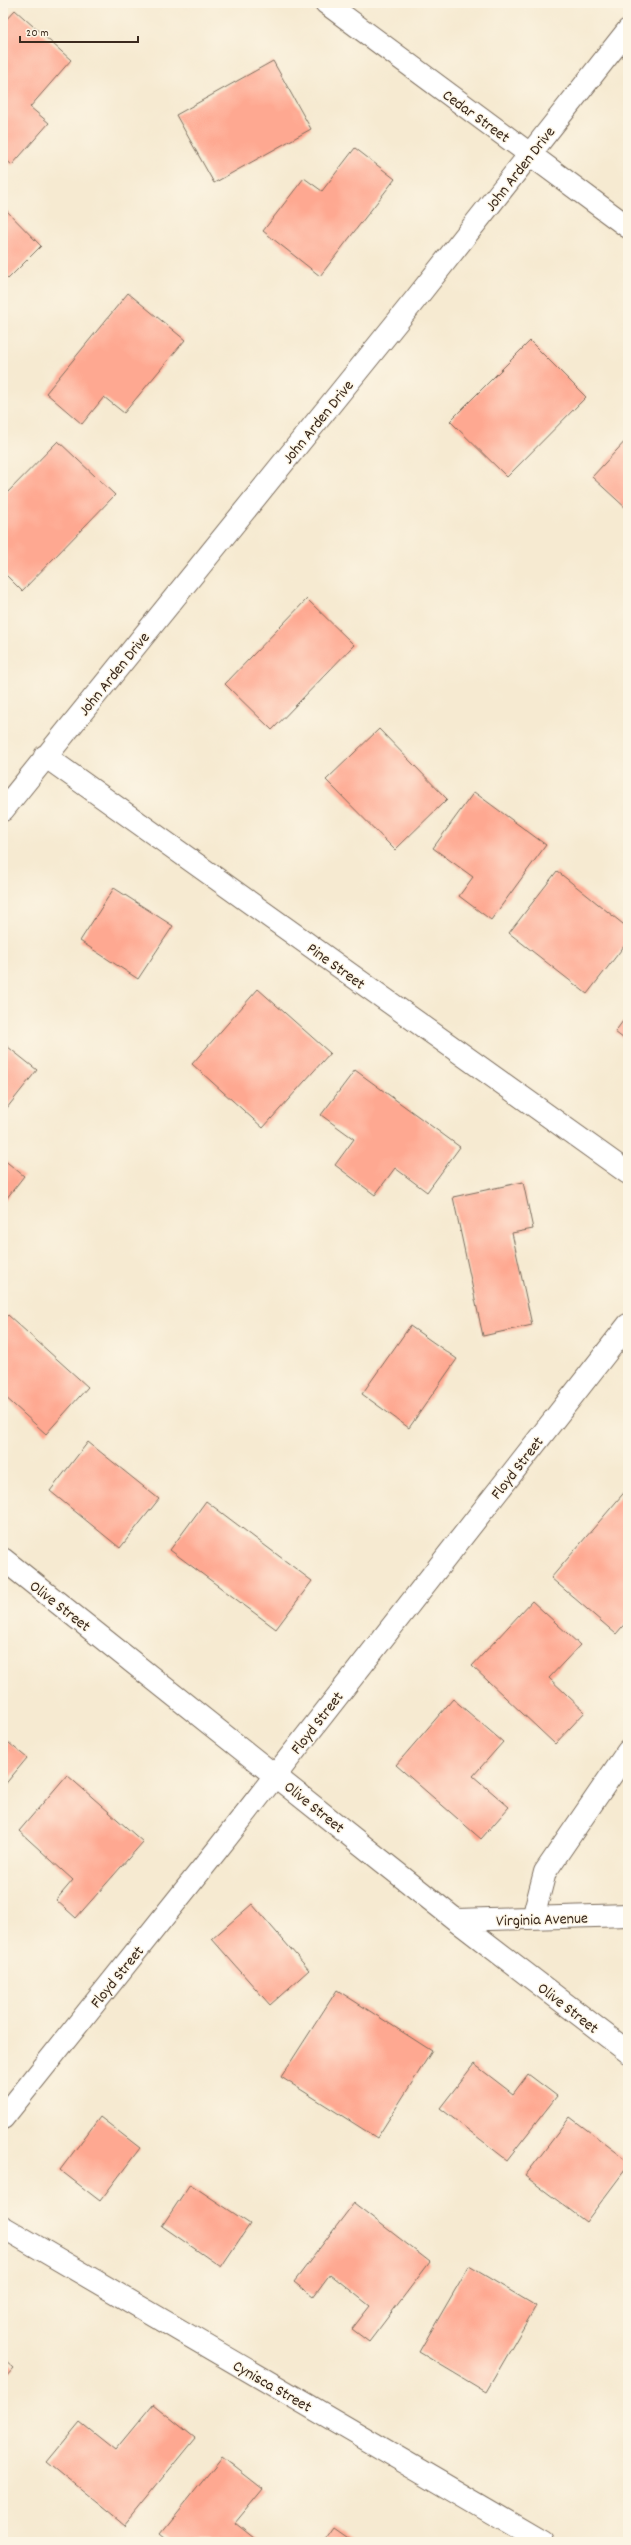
<svg xmlns="http://www.w3.org/2000/svg" width="631" height="2545" font-family="Dekko,sans-serif">
<style>
.building{fill:#fea891}
.lines{fill:none;stroke-linecap:round;stroke-linejoin:round}
.minor-casing{stroke:#7c6d5d;stroke-width:24}
.minor{stroke:#fff;stroke-width:22}
.labels{text-anchor:middle;stroke-width:3;stroke-linejoin:round;paint-order:stroke}
.street-label{font-size:16px;fill:#3b2a1e;stroke:#fcf5e5}
</style>
<rect width="100%" height="100%" fill="#fcf5e5"/>
<filter id="ink" filterUnits="userSpaceOnUse"><feTurbulence type="fractalNoise" baseFrequency=".025" numOctaves="2"/><feDisplacementMap in="SourceGraphic" scale="8" xChannelSelector="R" yChannelSelector="G"/><feConvolveMatrix kernelMatrix="1 2 1 2 8 2 1 2 1" color-interpolation-filters="sRGB"/></filter>
<filter id="wash" filterUnits="userSpaceOnUse"><feTurbulence type="fractalNoise" baseFrequency=".012" numOctaves="4" result="noise"/><feDisplacementMap in="SourceGraphic" scale="16" xChannelSelector="R" yChannelSelector="G"/><feGaussianBlur stdDeviation="0.9" result="paint"/><feColorMatrix in="noise" values="0 0 0 0 0 0 0 0 0 0 0 0 0 0 0 0 0 1.4 0 .05"/><feComposite in="paint" operator="in"/></filter>
<g filter="url(#wash)">
<rect width="100%" height="100%" fill="#f6ead1"/>
<g id="blocks">
<path class="building" d="M 15,10 L 71,60 L 30,107 L 49,123 L 12,165 L 3,157 L 3,23 Z
M 273,61 L 311,129 L 214,183 L 176,115 Z
M 355,148 L 395,179 L 320,276 L 263,231 L 304,178 L 322,191 Z
M 3,207 L 41,246 L 8,279 L 3,274 Z
M 128,293 L 185,340 L 124,413 L 104,397 L 82,424 L 46,393 Z
M 530,341 L 586,397 L 507,477 L 450,421 Z
M 628,438 L 628,510 L 592,477 Z
M 58,441 L 115,495 L 22,591 L 3,572 L 3,497 Z
M 307,599 L 354,645 L 272,730 L 225,684 Z
M 379,729 L 447,799 L 395,850 L 326,780 Z
M 474,792 L 546,845 L 491,920 L 459,896 L 473,877 L 433,848 Z
M 557,871 L 628,928 L 628,941 L 587,994 L 509,933 Z
M 114,888 L 173,926 L 138,979 L 80,941 Z
M 258,989 L 330,1053 L 263,1128 L 192,1064 Z
M 628,1014 L 628,1042 L 615,1032 Z
M 3,1043 L 37,1070 L 3,1113 Z
M 355,1070 L 460,1147 L 427,1192 L 395,1168 L 375,1195 L 335,1165 L 354,1139 L 321,1115 Z
M 3,1159 L 24,1176 L 3,1203 Z
M 523,1182 L 533,1229 L 512,1233 L 532,1325 L 483,1336 L 453,1197 Z
M 8,1315 L 88,1387 L 46,1434 L 3,1395 L 3,1320 Z
M 410,1326 L 457,1359 L 409,1428 L 362,1394 Z
M 88,1442 L 159,1499 L 120,1548 L 50,1491 Z
M 628,1488 L 628,1571 L 625,1574 L 628,1577 L 628,1620 L 616,1634 L 551,1578 Z
M 206,1501 L 312,1581 L 276,1629 L 170,1550 Z
M 532,1601 L 580,1645 L 549,1678 L 585,1712 L 555,1744 L 472,1666 Z
M 453,1699 L 503,1742 L 473,1776 L 509,1807 L 481,1839 L 396,1765 Z
M 3,1738 L 27,1758 L 3,1787 Z
M 67,1775 L 143,1842 L 76,1918 L 56,1900 L 73,1880 L 19,1831 Z
M 252,1904 L 309,1970 L 270,2005 L 212,1939 Z
M 337,1990 L 432,2051 L 377,2138 L 281,2077 Z
M 474,2064 L 513,2094 L 528,2074 L 557,2096 L 507,2160 L 440,2108 Z
M 100,2117 L 140,2148 L 100,2201 L 60,2170 Z
M 570,2117 L 628,2161 L 628,2166 L 586,2222 L 525,2176 Z
M 190,2184 L 250,2224 L 221,2267 L 162,2226 Z
M 354,2203 L 430,2262 L 369,2342 L 352,2329 L 370,2306 L 330,2274 L 313,2297 L 294,2282 Z
M 469,2266 L 536,2306 L 486,2392 L 419,2352 Z
M 3,2358 L 14,2368 L 3,2380 Z
M 153,2404 L 195,2438 L 124,2525 L 47,2462 L 80,2422 L 115,2450 Z
M 222,2457 L 263,2489 L 235,2523 L 259,2542 L 172,2542 L 161,2533 Z
M 335,2528 L 355,2542 L 325,2542 Z"/>
</g>
</g>
<g filter="url(#ink)">
<use href="#blocks" fill-opacity="0" stroke="#7c6d5d" stroke-width="1"/>
<g class="lines">
<defs>
<path id="minor" d="M 326,3 L 628,227
M 45,756 L 628,1173
M 3,810 L 414,301 L 628,30
M 3,1559 L 456,1920 L 628,2052
M 533,1918 L 545,1872 L 628,1751
M 456,1920 L 628,1915
M 3,2118 L 217,1850 L 628,1325
M 3,2227 L 542,2542"/>
</defs>
<use href="#minor" class="minor-casing"/>
<use href="#minor" class="minor"/>
</g>
</g>
<g class="labels">
<g class="street-label">
<text transform="translate(477 115) rotate(36)" y="6">Cedar Street</text>
<text transform="translate(519 168) rotate(-52)" y="6">John Arden Drive</text>
<text transform="translate(317 421) rotate(-51)" y="6">John Arden Drive</text>
<text transform="translate(113 673) rotate(-51)" y="6">John Arden Drive</text>
<text transform="translate(337 965) rotate(36)" y="6">Pine Street</text>
<text transform="translate(516 1467) rotate(-52)" y="6">Floyd Street</text>
<text transform="translate(61 1605) rotate(38)" y="6">Olive Street</text>
<text transform="translate(316 1722) rotate(-52)" y="6">Floyd Street</text>
<text transform="translate(315 1806) rotate(39)" y="6">Olive Street</text>
<text transform="translate(542 1918) rotate(-2)" y="6">Virginia Avenue</text>
<text transform="translate(116 1976) rotate(-51)" y="6">Floyd Street</text>
<text transform="translate(569 2007) rotate(38)" y="6">Olive Street</text>
<text transform="translate(273 2385) rotate(30)" y="6">Cynisca Street</text>
</g>
</g>
<rect width="631" height="2545" fill="none" stroke="#fcf5e5" stroke-width="16"/>
<path d="M20 36v6h118v-6" fill="none" stroke="#3b2a1e" stroke-width="2"/>
<text x="26" y="36" font-size="12" fill="#3b2a1e" stroke="#fcf5e5" stroke-width="3" paint-order="stroke">20 m</text>
</svg>
